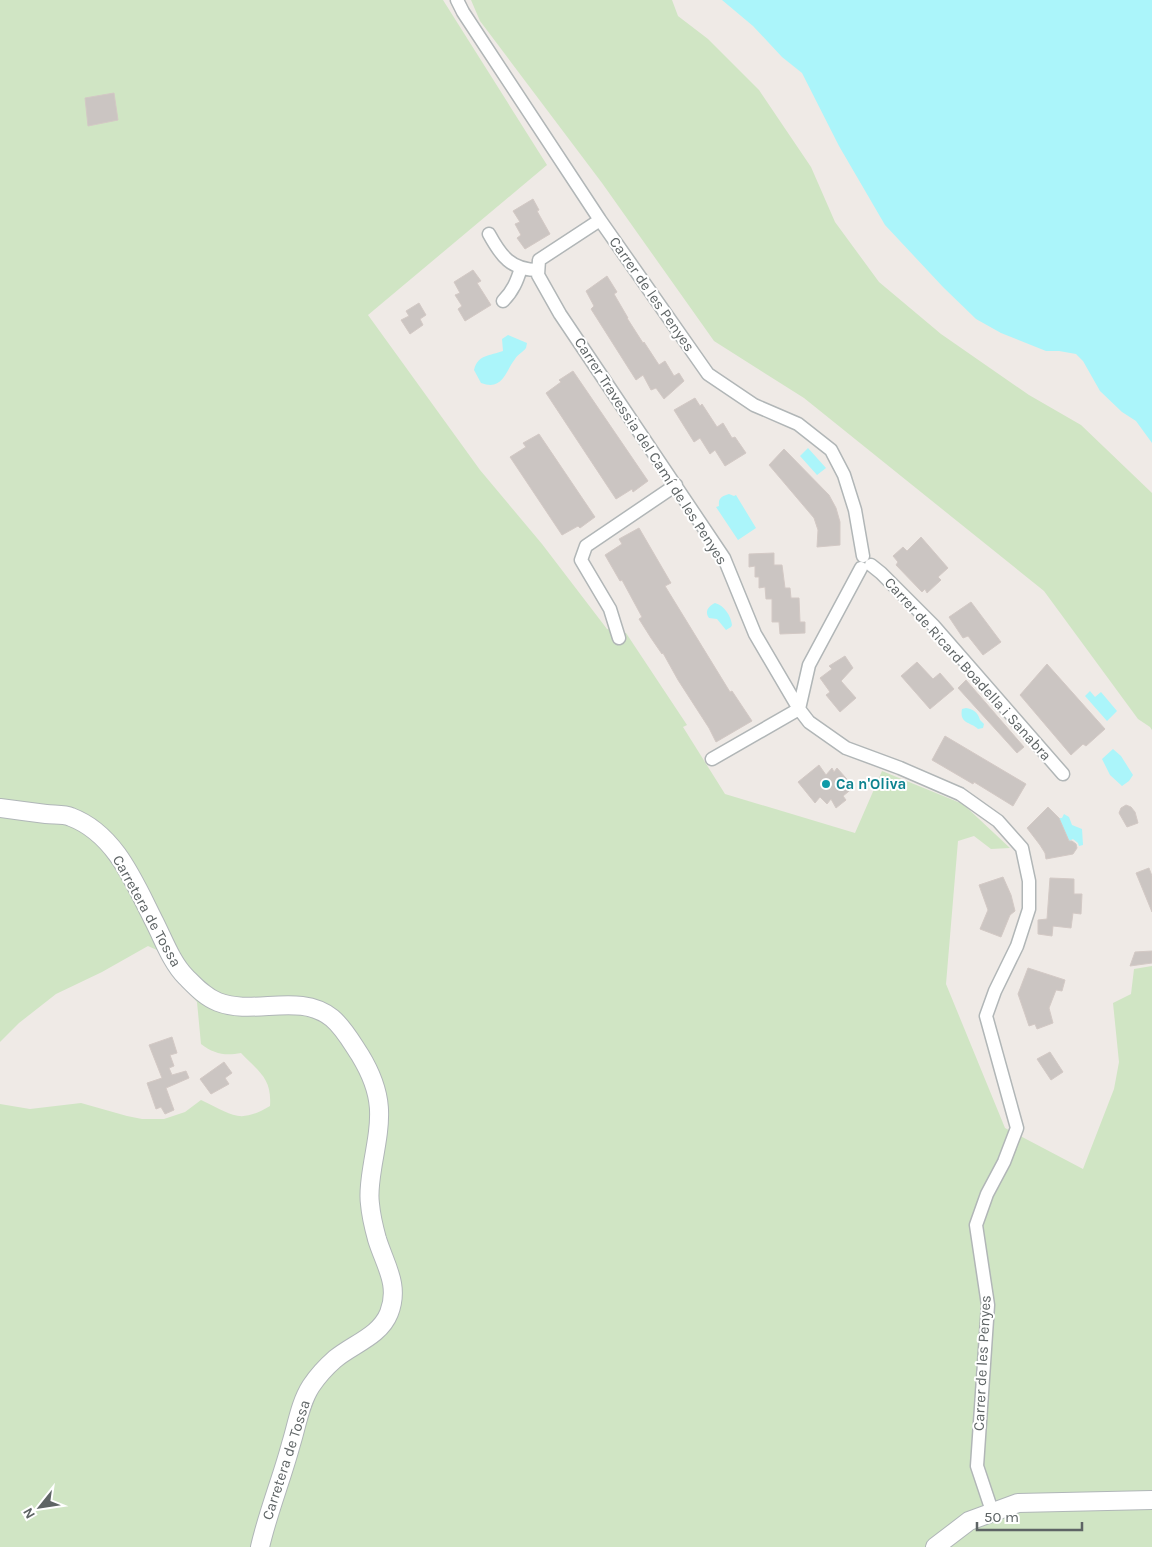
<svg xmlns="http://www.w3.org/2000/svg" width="1152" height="1547" font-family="Karla,sans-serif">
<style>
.green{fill:#d0e5c4}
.water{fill:#abf5fa}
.building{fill:#cbc5c2;stroke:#d3c9c5}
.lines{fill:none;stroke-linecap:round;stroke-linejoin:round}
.minor-casing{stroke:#b1b6b7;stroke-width:15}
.secondary-casing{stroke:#b0b6b8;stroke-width:20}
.minor{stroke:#fff;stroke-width:12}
.secondary{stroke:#fff;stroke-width:18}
.culture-dot{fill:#0f9aa8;stroke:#fff;stroke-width:2}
.labels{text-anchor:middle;stroke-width:4;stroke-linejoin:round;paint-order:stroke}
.street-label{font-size:15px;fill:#5e6465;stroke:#fff}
.culture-label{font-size:15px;font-weight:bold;fill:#0d838f;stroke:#fff;text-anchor:start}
</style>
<rect width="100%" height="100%" fill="#efeae6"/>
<path class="green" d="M 0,0 L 443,0 L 547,165 L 368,315 L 480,470 L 542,544 L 607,629 L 626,633 L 687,725 L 683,727 L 725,794 L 855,833 L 882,771 L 963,804 L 1010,848 L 991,849 L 974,836 L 958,841 L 946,984 L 1005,1128 L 1083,1169 L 1114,1089 L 1119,1062 L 1113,1003 L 1131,994 L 1134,969 L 1152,966 L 1152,1547 L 0,1547 L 0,1104 L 30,1109 L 81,1103 L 127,1116 L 142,1119 L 164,1119 L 185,1112 L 201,1100 C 232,1114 238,1125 270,1106 C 272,1078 259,1072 241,1053 C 225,1056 214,1054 201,1044 L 197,1002 L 181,984 L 157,950 L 148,946 L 102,972 L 56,994 L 19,1023 L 0,1042 Z
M 471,0 L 672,0 L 678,16 L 708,39 L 759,90 L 811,167 L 835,222 L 879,282 L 941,334 L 1029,395 L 1081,425 L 1152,493 L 1152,730 L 1150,727 L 1138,719 L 1044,591 L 804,398 L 714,341 L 602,183 L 480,21 Z"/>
<path class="water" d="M 722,0 L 1152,0 L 1152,443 L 1136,421 L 1122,412 L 1100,391 L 1083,361 L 1076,354 L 1059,351 L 1046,351 L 1001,333 L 976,319 L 943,287 L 885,225 L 839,146 L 802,73 L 782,57 L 753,26 Z
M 508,335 L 527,343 L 526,348 C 523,352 518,354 515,359 C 505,372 503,391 481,383 L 474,370 C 478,354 490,356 503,351 L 502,339 Z
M 808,448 L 826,468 L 817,475 L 800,456 Z
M 729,494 L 734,496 L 736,495 L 756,528 L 738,540 L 716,507 L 719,506 C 718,498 722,496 729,494 Z
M 715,603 C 724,605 731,616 732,625 L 731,627 L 726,630 L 717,619 L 709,618 C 704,611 709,606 715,603 Z
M 1090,691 L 1095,697 L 1101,692 L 1117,711 L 1107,721 L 1085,696 Z
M 966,708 C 973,709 978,712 980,720 L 984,724 L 983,728 L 978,729 C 971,722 959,724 962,709 Z
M 1113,749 L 1121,756 L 1133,775 L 1129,781 L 1122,786 L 1110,775 L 1102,759 Z
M 1064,814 L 1069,817 L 1072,825 L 1082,829 L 1083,845 L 1079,846 L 1078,843 L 1073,839 L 1069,841 L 1059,818 L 1062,818 Z"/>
<path class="building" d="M 114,93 L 118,120 L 88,126 L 85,98 Z
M 533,199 L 539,210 L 537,211 L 550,234 L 525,249 L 517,238 L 521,235 L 515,224 L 520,222 L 513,211 Z
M 473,270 L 481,281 L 477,283 L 491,305 L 465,321 L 458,309 L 462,306 L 455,295 L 460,293 L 454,282 Z
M 607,276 L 617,292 L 614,294 L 628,318 L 627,318 L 643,343 L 644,342 L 659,365 L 665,361 L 674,376 L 679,373 L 684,381 L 664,399 L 656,388 L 651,390 L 643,375 L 636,380 L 591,309 L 594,306 L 586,291 Z
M 419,303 L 426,315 L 420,319 L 423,325 L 410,334 L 401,320 L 409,316 L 406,311 Z
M 573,371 L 648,481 L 633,492 L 632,489 L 616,499 L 546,393 L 561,382 L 559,380 Z
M 695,398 L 700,406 L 702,404 L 717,427 L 723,423 L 732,438 L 735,437 L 746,453 L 725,466 L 715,450 L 710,454 L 700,438 L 694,442 L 674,410 Z
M 539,434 L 595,517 L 580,528 L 578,526 L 562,535 L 510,457 L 526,447 L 523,443 Z
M 784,449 L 829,495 L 836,508 L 840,522 L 840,545 L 817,547 L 818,530 L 814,518 L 769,465 Z
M 639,528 L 671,583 L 665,586 L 730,692 L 732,691 L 752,721 L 716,742 L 709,728 L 678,680 L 663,653 L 662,654 L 651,638 L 639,619 L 642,617 L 622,580 L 620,581 L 605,555 L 622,544 L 619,539 Z
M 921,537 L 948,568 L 938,577 L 941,580 L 927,593 L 925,589 L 922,592 L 896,565 L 898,562 L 893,556 L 903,547 L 907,551 Z
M 774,553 L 774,565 L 782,565 L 785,588 L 790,588 L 791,598 L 799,598 L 800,622 L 805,622 L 805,633 L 780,634 L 779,622 L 772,622 L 772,599 L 766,599 L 765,587 L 759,588 L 759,577 L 755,577 L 755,566 L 749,567 L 749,554 Z
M 971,602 L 1001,642 L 983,655 L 968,636 L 963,638 L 949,617 Z
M 845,656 L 853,668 L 841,681 L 856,698 L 840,712 L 826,695 L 830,692 L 820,678 L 832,669 L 829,666 Z
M 917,662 L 933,679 L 940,673 L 954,689 L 930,709 L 901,676 Z
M 1047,664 L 1105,729 L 1086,746 L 1083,744 L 1071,755 L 1020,695 Z
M 966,680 L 1024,747 L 1017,753 L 958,688 Z
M 945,736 L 1026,784 L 1013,806 L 974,782 L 973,784 L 932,760 Z
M 819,765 L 826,775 L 832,768 L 834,772 L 837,768 L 854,787 L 843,796 L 846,800 L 836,808 L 831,799 L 827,804 L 820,797 L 815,803 L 798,782 Z
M 1126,805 L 1131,807 L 1135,812 L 1138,823 L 1127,827 L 1119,813 L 1121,808 Z
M 1048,807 L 1059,818 L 1069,841 L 1072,841 L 1076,844 L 1077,848 L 1073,854 L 1046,859 L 1045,853 L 1040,845 L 1027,828 Z
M 1149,868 L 1152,876 L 1152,912 L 1136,873 Z
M 1003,877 L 1011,895 L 1015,911 L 1010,915 L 1001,937 L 980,929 L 988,910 L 979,885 Z
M 1050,878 L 1074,879 L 1074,894 L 1082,894 L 1081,914 L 1073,913 L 1071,928 L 1053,926 L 1052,936 L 1038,934 L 1038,920 L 1047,919 Z
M 1152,951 L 1152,963 L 1130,966 L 1135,952 Z
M 1028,968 L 1065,980 L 1062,991 L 1056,990 L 1049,1008 L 1053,1023 L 1037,1029 L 1035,1024 L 1029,1026 L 1018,994 Z
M 172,1037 L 177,1053 L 170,1055 L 174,1066 L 169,1068 L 172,1075 L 186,1071 L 189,1078 L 166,1088 L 174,1110 L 165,1114 L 161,1107 L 156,1109 L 147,1083 L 162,1078 L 149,1045 Z
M 1050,1052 L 1063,1072 L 1051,1080 L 1037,1059 Z
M 224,1062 L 232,1073 L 225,1078 L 229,1084 L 211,1094 L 200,1079 Z"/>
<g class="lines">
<defs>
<path id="minor" d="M 457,0 L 463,12 L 600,220 L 708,374 L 754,405 L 798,424 L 831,450 L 844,475 L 855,510 L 863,556
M 600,220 L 539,260 L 538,275 L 560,314 L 724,558 L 755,634 L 799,709 L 809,722 L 846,748 L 900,768 L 960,794 L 998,821 L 1022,848 L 1029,881 L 1029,909 L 1017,946 L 995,991 L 986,1016 L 1017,1128 L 1004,1162 L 987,1194 L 976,1225 L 988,1305 L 977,1466 L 992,1511
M 489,234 C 501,256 511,270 538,270
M 503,301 C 513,291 517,281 521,268
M 871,565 L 881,573 L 933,625 L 1063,774
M 619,638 L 610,609 L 581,560 L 586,546 L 676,485
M 799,709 L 809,665 L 861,568
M 712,759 L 799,709"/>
<path id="secondary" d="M 0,808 C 15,810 31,812 46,814 C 54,815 64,814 71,817 C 116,834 135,884 155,923 C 164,941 172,963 186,977 C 195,986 205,997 218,1002 C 254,1016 300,992 332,1018 C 344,1028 352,1043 360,1055 C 385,1096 381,1118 373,1163 C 371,1176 368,1191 370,1204 C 371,1216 374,1228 377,1239 C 385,1265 400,1285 389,1313 C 380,1336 353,1344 335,1359 C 327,1366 317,1377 311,1386 C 300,1403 297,1425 291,1444 C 282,1478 268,1512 260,1547
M 935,1547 L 969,1521 L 1018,1503 L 1152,1500"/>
</defs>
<use href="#minor" class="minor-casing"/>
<use href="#secondary" class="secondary-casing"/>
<use href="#minor" class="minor"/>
<use href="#secondary" class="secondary"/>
</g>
<circle class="culture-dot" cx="826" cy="784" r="5"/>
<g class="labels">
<g class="street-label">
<text transform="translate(652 294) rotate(55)" y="5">Carrer de les Penyes</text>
<text transform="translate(651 451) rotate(57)" y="5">Carrer Travessia del Camí de les Penyes</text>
<text transform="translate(968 669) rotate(48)" y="5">Carrer de Ricard Boadella i Sanabra</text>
<text transform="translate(147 911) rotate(61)" y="5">Carretera de Tossa</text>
<text transform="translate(982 1363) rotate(-87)" y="5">Carrer de les Penyes</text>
<text transform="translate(286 1460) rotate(-72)" y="5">Carretera de Tossa</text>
</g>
<g class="culture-label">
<text x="836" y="789">Ca n'Oliva</text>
</g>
</g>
<g transform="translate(40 1507) rotate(240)" stroke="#ffffff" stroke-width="4" paint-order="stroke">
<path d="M0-4L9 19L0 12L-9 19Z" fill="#5e6465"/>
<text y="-8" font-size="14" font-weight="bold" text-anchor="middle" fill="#5e6465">N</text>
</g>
<path d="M977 1522v8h105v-8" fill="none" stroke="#5e6465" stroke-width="2.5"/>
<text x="984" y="1522" font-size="15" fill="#5e6465" stroke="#ffffff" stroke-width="4" paint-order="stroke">50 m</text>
</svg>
